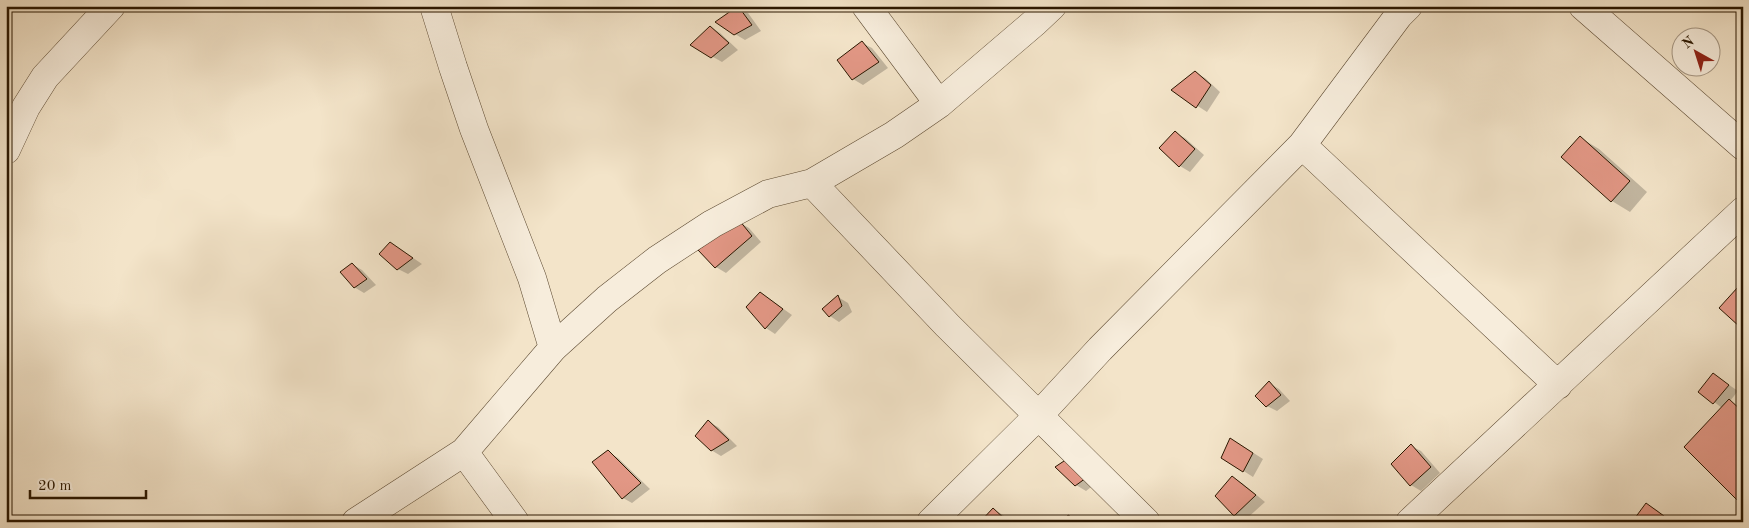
<svg xmlns="http://www.w3.org/2000/svg" width="1749" height="528" font-family="'Old Standard TT',serif">
<style>
.shadow{fill:#0003}
.building{fill:#e29785;stroke:#2b1700}
.lines{fill:none;stroke-linecap:round;stroke-linejoin:round}
.minor-casing{stroke:#5d4a32;stroke-width:29}
.minor{stroke:#f7eddc;stroke-width:28}
</style>
<rect width="100%" height="100%" fill="#f3e4c9"/>
<filter id="stains"><feTurbulence type="fractalNoise" baseFrequency=".004" numOctaves="4"/><feColorMatrix values="0 0 0 0 .2 0 0 0 0 .09 0 0 0 0 .02 0 0 0 .5 -.17"/></filter>
<radialGradient id="worn" r=".72"><stop offset=".6" stop-color="#630" stop-opacity="0"/><stop offset="1" stop-color="#630" stop-opacity=".3"/></radialGradient>
<path class="shadow" d="M 738,8 L 748,13 L 761,31 L 745,40 L 735,34 Z
M 711,27 L 720,33 L 738,50 L 722,62 L 692,45 Z
M 862,43 L 872,48 L 888,68 L 863,85 L 853,79 Z
M 1195,72 L 1205,78 L 1220,92 L 1207,112 L 1173,90 Z
M 1175,133 L 1185,138 L 1204,155 L 1190,172 L 1180,166 L 1160,148 Z
M 1581,138 L 1599,149 L 1647,192 L 1630,212 L 1612,201 Z
M 739,222 L 749,228 L 761,242 L 726,273 L 716,267 Z
M 400,249 L 422,264 L 408,274 L 398,269 Z
M 352,264 L 362,270 L 376,285 L 364,293 L 354,287 Z
M 761,293 L 792,315 L 775,334 L 766,328 Z
M 838,297 L 848,303 L 852,312 L 839,322 L 830,316 Z
M 1713,374 L 1738,391 L 1730,401 L 1743,409 L 1743,501 L 1738,499 L 1722,408 L 1700,391 Z
M 1269,383 L 1279,389 L 1290,401 L 1277,411 L 1267,406 Z
M 708,422 L 718,427 L 737,446 L 721,456 L 711,450 Z
M 1241,445 L 1263,459 L 1253,477 L 1222,457 Z
M 1411,446 L 1421,451 L 1440,473 L 1421,491 L 1411,485 L 1393,464 Z
M 608,452 L 618,458 L 650,489 L 632,503 L 623,498 Z
M 1057,468 L 1095,484 L 1086,491 L 1076,485 Z
M 1232,477 L 1242,483 L 1265,502 L 1244,521 L 1234,515 Z
M 1647,504 L 1657,510 L 1672,522 L 1633,522 Z
M 993,509 L 1003,515 L 1010,522 L 981,522 Z
M 451,519 L 457,522 L 446,522 Z"/>
<path class="building" d="M 738,6 L 752,25 L 734,35 L 715,22 Z
M 710,26 L 729,43 L 711,58 L 690,45 Z
M 862,41 L 879,62 L 852,80 L 837,60 Z
M 1195,71 L 1211,85 L 1196,108 L 1171,90 Z
M 1175,131 L 1195,149 L 1179,167 L 1159,148 Z
M 1580,136 L 1630,181 L 1611,202 L 1561,157 Z
M 739,220 L 752,236 L 715,268 L 698,250 Z
M 390,242 L 413,258 L 397,270 L 379,254 Z
M 352,263 L 367,279 L 354,288 L 340,272 Z
M 1738,287 L 1743,291 L 1743,324 L 1740,327 L 1719,308 Z
M 760,292 L 783,309 L 765,329 L 746,307 Z
M 838,295 L 842,306 L 829,317 L 822,309 Z
M 1713,373 L 1729,385 L 1713,404 L 1698,392 Z
M 1269,381 L 1281,395 L 1266,407 L 1255,396 Z
M 1729,399 L 1743,412 L 1743,493 L 1737,500 L 1684,447 Z
M 708,420 L 729,440 L 711,451 L 695,436 Z
M 1230,438 L 1253,453 L 1243,472 L 1221,458 Z
M 1411,444 L 1431,467 L 1410,486 L 1391,464 Z
M 608,450 L 641,483 L 622,499 L 592,462 Z
M 1067,459 L 1086,478 L 1075,486 L 1055,467 Z
M 1232,476 L 1256,495 L 1234,516 L 1215,496 Z
M 1646,503 L 1664,516 L 1659,522 L 1632,522 Z
M 993,508 L 1008,522 L 980,522 Z
M 1068,515 L 1079,522 L 1064,522 Z"/>
<g class="lines">
<defs>
<path id="minor" d="M 434,6 L 453,67 L 474,129 L 532,278 L 553,348
M 866,6 L 939,104
M 1583,6 L 1743,146
M 1302,145 L 1558,385
M 6,150 L 26,107 L 45,77 L 111,6
M 812,183 L 947,325 L 1146,522
M 464,452 L 515,522
M 356,522 L 464,452 L 553,348 L 607,299 L 657,260 L 712,224 L 768,194 L 812,183 L 894,135 L 939,104 L 1035,22 L 1052,6
M 931,522 L 1039,415 L 1100,349 L 1302,145 L 1399,15 L 1408,6
M 1410,522 L 1743,211"/>
</defs>
<use href="#minor" class="minor-casing"/>
<use href="#minor" class="minor"/>
</g>
<rect width="1749" height="528" fill="none" stroke="#f3e4c9" stroke-width="25"/>
<rect x="8" y="8" width="1734" height="513" fill="none" stroke="#2b1700" stroke-width="2.5"/>
<rect x="12" y="12" width="1724" height="503" fill="none" stroke="#2b1700"/>
<g transform="translate(1696 52) rotate(321)"><circle r="24" fill="#f7eddc" stroke="#a59784"/>
<path d="M0-4L9 19L0 12L-9 19Z" fill="#8f2418"/>
<text y="-8" font-size="14" font-weight="bold" text-anchor="middle" fill="#2b1700">N</text>
</g>
<path d="M30 490v8h116v-8" fill="none" stroke="#2b1700" stroke-width="2.5"/>
<text x="38" y="490" font-size="15" fill="#2b1700" stroke="#f7eddc" stroke-width="4" paint-order="stroke">20 m</text>
<rect width="100%" height="100%" filter="url(#stains)"/>
<rect width="100%" height="100%" fill="url(#worn)"/>
</svg>
